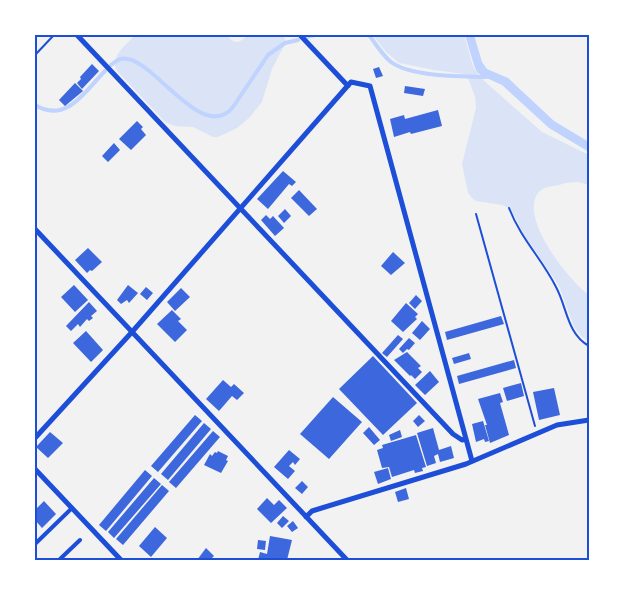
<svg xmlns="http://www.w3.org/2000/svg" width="624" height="595" font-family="Raleway,sans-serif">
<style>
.green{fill:#dbe4f7}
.water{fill:#bfd3fe}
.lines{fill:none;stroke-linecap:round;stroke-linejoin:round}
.stream{stroke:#bfd3fe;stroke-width:4}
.building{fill:#3d67dc}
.path{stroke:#1d4ed8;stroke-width:2}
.service{stroke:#1d4ed8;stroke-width:4}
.minor{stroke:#1d4ed8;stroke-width:5}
.neatline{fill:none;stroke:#1d4ed8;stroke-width:2}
</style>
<rect width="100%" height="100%" fill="#f2f2f2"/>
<path class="green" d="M 135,35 L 226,35 C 239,48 239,40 250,35 C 256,33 276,35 283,35 L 286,42 L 272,69 L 262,102 L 249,118 L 237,128 L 218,137 L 213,137 L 193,127 L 175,126 L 165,122 L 117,71 C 109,57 126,45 135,35 Z
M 373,35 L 464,35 L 473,66 L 481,78 L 542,132 L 589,155 L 589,186 C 579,180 570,182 559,185 C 552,186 543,187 538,193 C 519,218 569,281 589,295 L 589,342 L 582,337 L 574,327 L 559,286 L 523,233 L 511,209 L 502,205 L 476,201 L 472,198 L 468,193 L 462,164 L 476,108 L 475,97 L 468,78 L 463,74 L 434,70 L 399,63 L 386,52 Z"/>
<path class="water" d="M 465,35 L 474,35 L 482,62 L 487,69 L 508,78 L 554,121 L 589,142 L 589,152 L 549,128 L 502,85 L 482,76 L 477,72 L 474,65 Z"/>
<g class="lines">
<path class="stream" d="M 369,35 C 376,44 382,55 391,62 C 411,77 461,76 486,77
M 307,37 L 314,35
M 111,65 C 116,61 121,57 128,59 C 158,65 204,143 233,107 L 268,55 L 285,43 L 298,40
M 35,105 C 67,124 85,91 105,71"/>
</g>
<path class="building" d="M 92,64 L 99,71 L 82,89 L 77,83 L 81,79 L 80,77 Z
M 379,67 L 383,76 L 376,78 L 373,69 Z
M 75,83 L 83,91 L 65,106 L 59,100 Z
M 405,86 L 425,89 L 423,96 L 404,93 Z
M 438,110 L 442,126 L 411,134 L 410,132 L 394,137 L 390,119 L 404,115 L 405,119 Z
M 137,121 L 143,127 L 141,129 L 146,135 L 131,150 L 119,139 Z
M 114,143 L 120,150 L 108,162 L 102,156 Z
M 283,171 L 296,182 L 292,186 L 289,184 L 268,209 L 257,199 Z
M 299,190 L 317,209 L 309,216 L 291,198 Z
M 285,209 L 291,216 L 284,223 L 278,216 Z
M 266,215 L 270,219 L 273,216 L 284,228 L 275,236 L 261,220 Z
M 88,248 L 102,262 L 92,271 L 90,270 L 87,273 L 75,260 Z
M 393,252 L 405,263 L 391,275 L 381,266 Z
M 74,285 L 88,300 L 75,312 L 61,297 Z
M 128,285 L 138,293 L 129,303 L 127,300 L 121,304 L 117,300 Z
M 146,287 L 153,293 L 147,300 L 140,294 Z
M 181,288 L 190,297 L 175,311 L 167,302 Z
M 416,295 L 422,301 L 415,309 L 409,303 Z
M 89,302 L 97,311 L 91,316 L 93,318 L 89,321 L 87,319 L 80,327 L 78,324 L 71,331 L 66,326 Z
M 406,303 L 418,314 L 415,317 L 417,319 L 403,332 L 391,321 Z
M 172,310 L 181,319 L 178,321 L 187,330 L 175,342 L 157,324 Z
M 501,316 L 504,324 L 447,340 L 445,332 Z
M 422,321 L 430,329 L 420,340 L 412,333 Z
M 86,331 L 103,350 L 91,362 L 73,343 Z
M 398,335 L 403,339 L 387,357 L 382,353 Z
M 409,338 L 415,343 L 409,350 L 407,349 L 403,353 L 399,349 Z
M 407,352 L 421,366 L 418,368 L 422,372 L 415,379 L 411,375 L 410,376 L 394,360 Z
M 469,353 L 471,359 L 454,364 L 452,358 Z
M 373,356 L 417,403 L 383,435 L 339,389 Z
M 514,360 L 516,368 L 459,384 L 457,376 Z
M 430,371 L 439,382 L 425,395 L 415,385 Z
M 223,380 L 231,387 L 234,384 L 244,393 L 237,400 L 232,396 L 219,411 L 206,399 Z
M 521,383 L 524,396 L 507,401 L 503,388 Z
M 554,388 L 560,415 L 539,420 L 533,392 Z
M 500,393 L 503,402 L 500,403 L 509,435 L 490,443 L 485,425 L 487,425 L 478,399 Z
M 333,397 L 362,422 L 329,459 L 300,434 Z
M 195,415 L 202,421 L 158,472 L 151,466 Z
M 419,415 L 425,421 L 418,427 L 413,421 Z
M 483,421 L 489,441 L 485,442 L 484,439 L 476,442 L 472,424 Z
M 204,423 L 211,429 L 168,480 L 161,474 Z
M 369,427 L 380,440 L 374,445 L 363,433 Z
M 433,428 L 439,450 L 451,446 L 454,458 L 440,462 L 438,454 L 434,456 L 436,463 L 427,466 L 417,433 Z
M 400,430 L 402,437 L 391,441 L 389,435 Z
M 213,431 L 220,437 L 176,488 L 169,482 Z
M 50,432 L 63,443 L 48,458 L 36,447 Z
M 416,435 L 426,467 L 422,468 L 423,471 L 415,473 L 414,470 L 392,477 L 389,467 L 382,468 L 377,450 L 383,448 L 382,445 Z
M 289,450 L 300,459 L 295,465 L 293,462 L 289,466 L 295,471 L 288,479 L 274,467 Z
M 218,451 L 228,456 L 226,460 L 228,461 L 221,473 L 204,465 L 210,454 L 212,456 L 215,452 L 217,453 Z
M 388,468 L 391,479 L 378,484 L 374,472 Z
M 145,470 L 152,476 L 106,531 L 99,525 Z
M 154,478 L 161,484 L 114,538 L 108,532 Z
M 302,481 L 308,487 L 302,494 L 295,488 Z
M 162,485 L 169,491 L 123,545 L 116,539 Z
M 406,488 L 409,499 L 398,502 L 395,492 Z
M 267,498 L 274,505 L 279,500 L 287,508 L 271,523 L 257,509 Z
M 44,501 L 56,514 L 42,528 L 35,520 L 35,510 Z
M 283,516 L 289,521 L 282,528 L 277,523 Z
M 293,521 L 298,528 L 292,532 L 287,526 Z
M 155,527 L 167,538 L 151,557 L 139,546 Z
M 270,536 L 292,540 L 287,560 L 277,558 L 277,560 L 258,560 L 260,552 L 267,554 Z
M 258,540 L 266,541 L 265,550 L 257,549 Z
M 206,548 L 214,556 L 212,558 L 215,560 L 197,560 Z"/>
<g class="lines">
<path class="path" d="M 35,55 L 54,35
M 509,208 C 521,239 542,259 556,287 C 567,307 567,334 589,346
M 476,214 L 535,426"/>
<path class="service" d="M 35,544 L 72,508
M 59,560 L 80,540"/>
<path class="minor" d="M 77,35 L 453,434 L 462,440 L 466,439
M 300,35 L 348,86
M 35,229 L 347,560
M 35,438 L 132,332 L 351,82 L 370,86 L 472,461
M 35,469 L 121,560
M 306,517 L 312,511 L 466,464 L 557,425 L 589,420"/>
</g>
<rect width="624" height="595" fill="none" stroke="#ffffff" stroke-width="72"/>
<rect x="36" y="36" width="552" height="523" class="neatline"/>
</svg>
